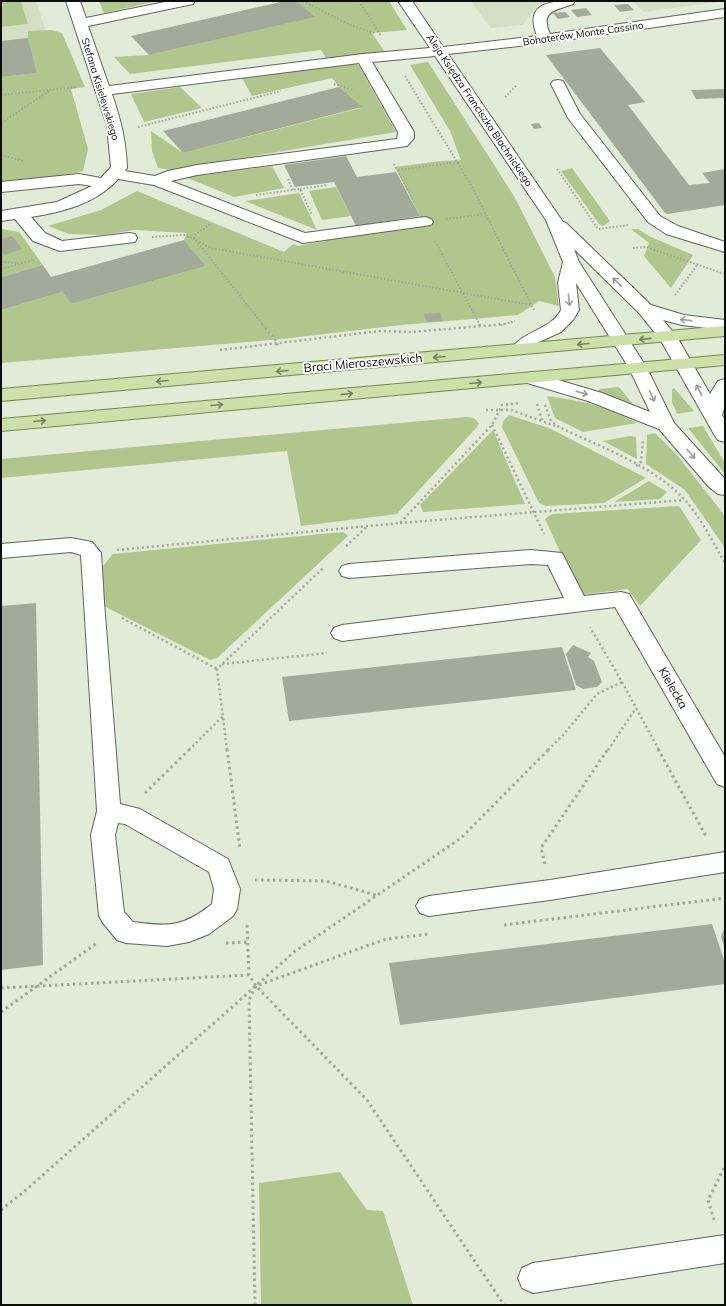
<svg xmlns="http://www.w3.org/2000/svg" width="726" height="1306" font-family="Mulish,sans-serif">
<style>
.built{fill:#d4dec5}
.green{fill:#b1c68d}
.building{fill:#a4aa99}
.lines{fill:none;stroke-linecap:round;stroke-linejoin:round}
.minor-casing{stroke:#606656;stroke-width:2}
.major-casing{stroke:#73884b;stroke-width:2}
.path-far2{stroke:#a1a799;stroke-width:2;stroke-dasharray:1.5 2;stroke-linecap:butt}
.path-far1{stroke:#a1a799;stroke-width:2.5;stroke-dasharray:2 3;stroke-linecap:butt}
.path{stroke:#a1a799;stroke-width:3;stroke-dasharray:2.5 3.5;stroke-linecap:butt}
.minor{fill:#fff;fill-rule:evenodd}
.major{fill:#cde0a9;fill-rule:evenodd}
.oneway{stroke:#9d9e9c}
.oneway2{stroke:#768161}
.labels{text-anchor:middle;stroke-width:4;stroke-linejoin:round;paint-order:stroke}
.far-street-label{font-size:10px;fill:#0b0d08;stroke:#fff}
.street-label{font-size:12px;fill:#0b0d08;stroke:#fff}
</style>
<rect width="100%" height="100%" fill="#e2ead8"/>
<path class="built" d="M 1,1 L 36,1 L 60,74 L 1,81 Z
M 471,1 L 549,1 L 537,5 L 523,25 L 490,28 Z
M 633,1 L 725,1 L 644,12 Z"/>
<path class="green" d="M 1,1 L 21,1 L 28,24 L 1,27 Z
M 99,1 L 153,1 L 153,2 L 104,13 Z
M 297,1 L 389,1 L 407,30 L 372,33 L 385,52 L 326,58 L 321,50 L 130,74 L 114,57 L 149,55 L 314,17 Z
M 51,30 L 62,33 L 85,87 L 71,89 L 88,149 L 83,171 L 62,177 L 1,183 L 1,77 L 37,73 L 28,38 L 28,31 Z
M 428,62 L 514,196 L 555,277 L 559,306 L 539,301 L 518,315 L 401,325 L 282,339 L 1,363 L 1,310 L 62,292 L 71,304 L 206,266 L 184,240 L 187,233 L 134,230 L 102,235 L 69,234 L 48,226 L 101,210 L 137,191 L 284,252 L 293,244 L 298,246 L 417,224 L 420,216 L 395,167 L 441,161 L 461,160 L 450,131 L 410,65 Z
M 358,64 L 396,132 L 171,170 L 158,168 L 152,151 L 151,131 L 183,153 L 361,108 L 339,87 L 332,78 L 252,96 L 242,78 Z
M 180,87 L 202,108 L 144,122 L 131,94 Z
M 272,166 L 284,188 L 234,197 L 185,177 Z
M 572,168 L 610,221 L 603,226 L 599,224 L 561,171 Z
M 336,187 L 351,216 L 322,220 L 309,191 Z
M 299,193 L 317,230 L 245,201 Z
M 1,229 L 19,232 L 43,265 L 1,277 Z
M 631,229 L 638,229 L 649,236 L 693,255 L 671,288 L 644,256 L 649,243 Z
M 619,387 L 632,403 L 629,405 L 597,392 L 600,389 Z
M 674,388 L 694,411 L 677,414 L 672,402 L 672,389 Z
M 547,396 C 580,400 608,407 637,423 L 583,432 L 555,418 Z
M 509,415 L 549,428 L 646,478 L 604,503 L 546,506 L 539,503 L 502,427 L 503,421 Z
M 466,417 C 472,417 476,418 479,424 L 477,427 L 397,514 L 301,526 L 287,451 L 1,478 L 1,459 Z
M 703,426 L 725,463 L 725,474 L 688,428 Z
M 493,430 L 525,504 L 423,512 L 420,505 Z
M 655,433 L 677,455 L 725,516 L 725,548 L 685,490 L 646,464 L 647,435 Z
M 630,436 L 636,437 L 637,459 L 603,441 Z
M 649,481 L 667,492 L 660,499 L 614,502 Z
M 679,506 L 701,540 L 640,606 L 628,589 L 580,595 L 545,519 L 552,514 Z
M 343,532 L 348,536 L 217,658 L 210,660 L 100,604 L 101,568 L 113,554 Z
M 340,1172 L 367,1210 L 383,1211 L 413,1305 L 261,1305 L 259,1183 Z"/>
<path class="building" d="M 285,1 L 297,1 L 315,17 L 149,55 L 131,36 Z
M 628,4 L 634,10 L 620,12 L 614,5 Z
M 586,8 L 592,15 L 577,17 L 571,10 Z
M 565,12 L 570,17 L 558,19 L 553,13 Z
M 28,38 L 37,73 L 1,77 L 1,41 Z
M 600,48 L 645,102 L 628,105 L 689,185 L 710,183 L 702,173 L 725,169 L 725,205 L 668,214 L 665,213 L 546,55 Z
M 339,87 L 362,107 L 183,153 L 163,131 Z
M 725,89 L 725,98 L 696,99 L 691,90 Z
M 539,123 L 542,128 L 534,129 L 531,124 Z
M 346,156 L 357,177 L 396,172 L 420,216 L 356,226 L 334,182 L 295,187 L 284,165 Z
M 12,236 L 22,249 L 4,255 L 1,251 L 1,239 Z
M 184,240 L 206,266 L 71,304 L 62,292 L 1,310 L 1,277 L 43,265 L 51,277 Z
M 440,313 L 443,321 L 427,322 L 424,314 Z
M 36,603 L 43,965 L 1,970 L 1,606 Z
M 573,645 L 591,653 L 588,657 L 594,661 L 602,682 L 597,687 L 583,689 L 576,685 L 566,654 Z
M 562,647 L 576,690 L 289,721 L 282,677 Z
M 712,924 L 725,963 L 725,984 L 400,1025 L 389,963 Z
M 725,927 L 725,949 L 721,937 Z"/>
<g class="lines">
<defs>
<path id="minor" d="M 66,1 L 80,1 L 86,18 L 170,1 L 195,1 L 193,4 L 188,5 L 88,26 L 109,86 L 363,54 L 430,48 L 398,1 L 412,1 L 443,47 L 537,36 C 524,3 549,1 575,1 L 573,4 C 554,11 540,11 550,34 L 725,9 L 725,17 L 545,43 L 448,54 L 563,222 L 566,223 L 651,305 L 684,315 L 725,320 L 725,330 L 682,325 L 663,320 L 677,337 L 710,394 L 718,381 L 725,379 L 725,406 L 722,415 L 725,420 L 725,442 L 718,440 L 715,436 L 660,339 L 639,313 L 574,249 L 579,262 L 647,368 L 674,423 L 725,479 L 725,495 L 718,494 L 709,487 L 659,429 L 588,401 L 524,382 L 522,378 L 524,374 L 531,372 L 538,374 L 602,393 L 650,412 L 629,368 L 576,283 L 579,310 L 573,320 L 561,332 L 539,342 L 526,353 L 520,354 L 514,353 L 511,349 C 524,330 551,330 561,310 L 558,283 L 563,262 L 546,220 L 435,56 L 372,62 L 414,132 L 414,138 L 407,146 L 197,175 L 171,181 L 305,233 L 425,217 L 431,219 L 433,222 L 431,225 L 303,243 L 154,185 L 118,179 C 96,204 62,212 31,217 L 45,233 L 62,241 L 129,233 L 135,234 L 137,238 L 135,242 L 60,251 L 33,241 L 15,219 L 1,221 L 1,211 L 57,202 L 92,186 L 79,184 L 1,192 L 1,182 L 79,174 L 101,178 L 111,167 L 107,126 ZM 359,63 L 398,132 L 397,139 L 197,165 L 168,171 L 155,176 L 125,171 L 127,168 C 126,140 121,121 112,94 Z
M 558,80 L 563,81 L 580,114 L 660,216 L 678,226 L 725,242 L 725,252 L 666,234 L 648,222 L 568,118 L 551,84 L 553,81 Z
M 71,538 L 92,542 L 101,553 L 104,602 L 120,804 L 140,809 L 228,859 L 240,889 L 237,909 L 233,916 L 209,934 L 189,942 L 167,946 L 126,943 L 117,940 L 103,923 L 99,916 L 91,835 L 97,811 L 81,555 L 71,552 L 1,558 L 1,544 ZM 118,823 L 125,824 L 209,872 L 214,889 L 212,904 C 183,927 169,927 133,922 L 124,912 L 115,835 Z
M 531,550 L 562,553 L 584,596 L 621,592 L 629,594 L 725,757 L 725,787 L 717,784 L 615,607 L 342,641 L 334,638 L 331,633 L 334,628 L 342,625 L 564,598 L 548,565 L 531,564 L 349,578 L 342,576 L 339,571 L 342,566 L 349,564 Z
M 725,852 L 725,872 L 550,900 L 429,916 L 420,913 L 416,906 L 420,899 L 429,896 L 550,880 Z
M 725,1235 L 725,1263 L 533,1293 L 522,1288 L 518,1278 L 522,1268 L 533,1263 Z"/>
<path id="major" d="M 725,326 L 725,336 L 1,401 L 1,389 Z
M 725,355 L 725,365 L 1,431 L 1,419 Z"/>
</defs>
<use href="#minor" class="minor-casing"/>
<use href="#major" class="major-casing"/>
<path class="path-far2" d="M 303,1 L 348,24 L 376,34
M 359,1 L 381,36
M 405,76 L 471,185 L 535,312
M 334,84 L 354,90
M 1,95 L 76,87
M 505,97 L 517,85
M 1,123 L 51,90
M 138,127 L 281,91
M 1,155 L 23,161
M 394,164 L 414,202
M 557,169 L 598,229 L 629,225
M 398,170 L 458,162
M 288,179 L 293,190
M 300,189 L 328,185
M 256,195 L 300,189 L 312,215
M 446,219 L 485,214
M 210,224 L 194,236 L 195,239 L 263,325
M 152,237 L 186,235 L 211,248 L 531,305
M 435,241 L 480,325
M 633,248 L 646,247 L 725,274
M 1,262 L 18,263
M 1,269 L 33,260
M 675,295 L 698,264
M 501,325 L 515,321"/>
<path class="path-far1" d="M 262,324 L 277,342 L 277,348
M 479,324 L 481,327
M 220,350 L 380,331 L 413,332 L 505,324
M 537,404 L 542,421
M 545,405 L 551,421 L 559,427 C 598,446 644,462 677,492 C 698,511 711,539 725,563
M 486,410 L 511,410 L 558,427
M 492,425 L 544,534
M 636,466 L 641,462 L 643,441
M 400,523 L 684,500
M 346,546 L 368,526
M 117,550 L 400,523 L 492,425 L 502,405 L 520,403
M 122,618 L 217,669
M 222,664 L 327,653
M 622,682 L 659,750
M 189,750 L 223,716
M 227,750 L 217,669 L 324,567
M 548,750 L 564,734 L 597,694 L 622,682 L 590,627
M 608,750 L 636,708"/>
<path class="path" d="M 227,749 L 240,849
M 658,749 L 707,838
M 145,793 L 190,749
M 545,864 L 541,848 L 608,749
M 255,880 L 326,881 L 376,895
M 247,925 L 249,975 L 256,986 L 367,1100 L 504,1305
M 504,925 L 725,898
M 226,943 L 248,942
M 1,988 L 249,975
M 1,1012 L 97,943
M 1,1210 L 26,1190 L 294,952 L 461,838 L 549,749
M 714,1220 L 708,1200 L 725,1166
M 255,1305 L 249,1000 L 256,986 L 386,939 L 430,934"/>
<use href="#minor" class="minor"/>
<use href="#major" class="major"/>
</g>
<defs><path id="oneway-shaft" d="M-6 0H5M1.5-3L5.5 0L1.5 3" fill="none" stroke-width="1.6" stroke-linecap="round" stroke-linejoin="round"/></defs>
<g class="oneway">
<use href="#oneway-shaft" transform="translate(617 282) rotate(-136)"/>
<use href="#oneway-shaft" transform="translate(569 300) rotate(84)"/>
<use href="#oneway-shaft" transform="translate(686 320) rotate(-173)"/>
<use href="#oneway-shaft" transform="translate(699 390) rotate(-119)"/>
<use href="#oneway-shaft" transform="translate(582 393) rotate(16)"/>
<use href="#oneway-shaft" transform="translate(652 396) rotate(64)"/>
<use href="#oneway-shaft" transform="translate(691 454) rotate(49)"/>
</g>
<g class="oneway2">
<use href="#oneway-shaft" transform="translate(645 339) rotate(174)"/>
<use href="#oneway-shaft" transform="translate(583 344) rotate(175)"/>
<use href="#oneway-shaft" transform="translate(439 357) rotate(175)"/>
<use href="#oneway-shaft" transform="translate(282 371) rotate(175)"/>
<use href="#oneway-shaft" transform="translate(162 381) rotate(175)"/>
<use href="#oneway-shaft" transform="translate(476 383) rotate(-5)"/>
<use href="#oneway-shaft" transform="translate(347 394) rotate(-5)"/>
<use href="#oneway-shaft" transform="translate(217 405) rotate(-5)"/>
<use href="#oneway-shaft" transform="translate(40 421) rotate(-5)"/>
</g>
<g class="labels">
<g class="far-street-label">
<text transform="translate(583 33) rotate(-8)" y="4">Bohaterów Monte Cassino</text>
<text transform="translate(101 89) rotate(73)" y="4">Stefana Kisielewskiego</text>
<text transform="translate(480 110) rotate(56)" y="4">Aleja Księdza Franciszka Blachnickiego</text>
</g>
<g class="street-label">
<text transform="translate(363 363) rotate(-5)" y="4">Braci Mieroszewskich</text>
<text transform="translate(673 688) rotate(60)" y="4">Kielecka</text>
</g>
</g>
<rect width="726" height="1306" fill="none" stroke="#0b0d08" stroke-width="4"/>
</svg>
